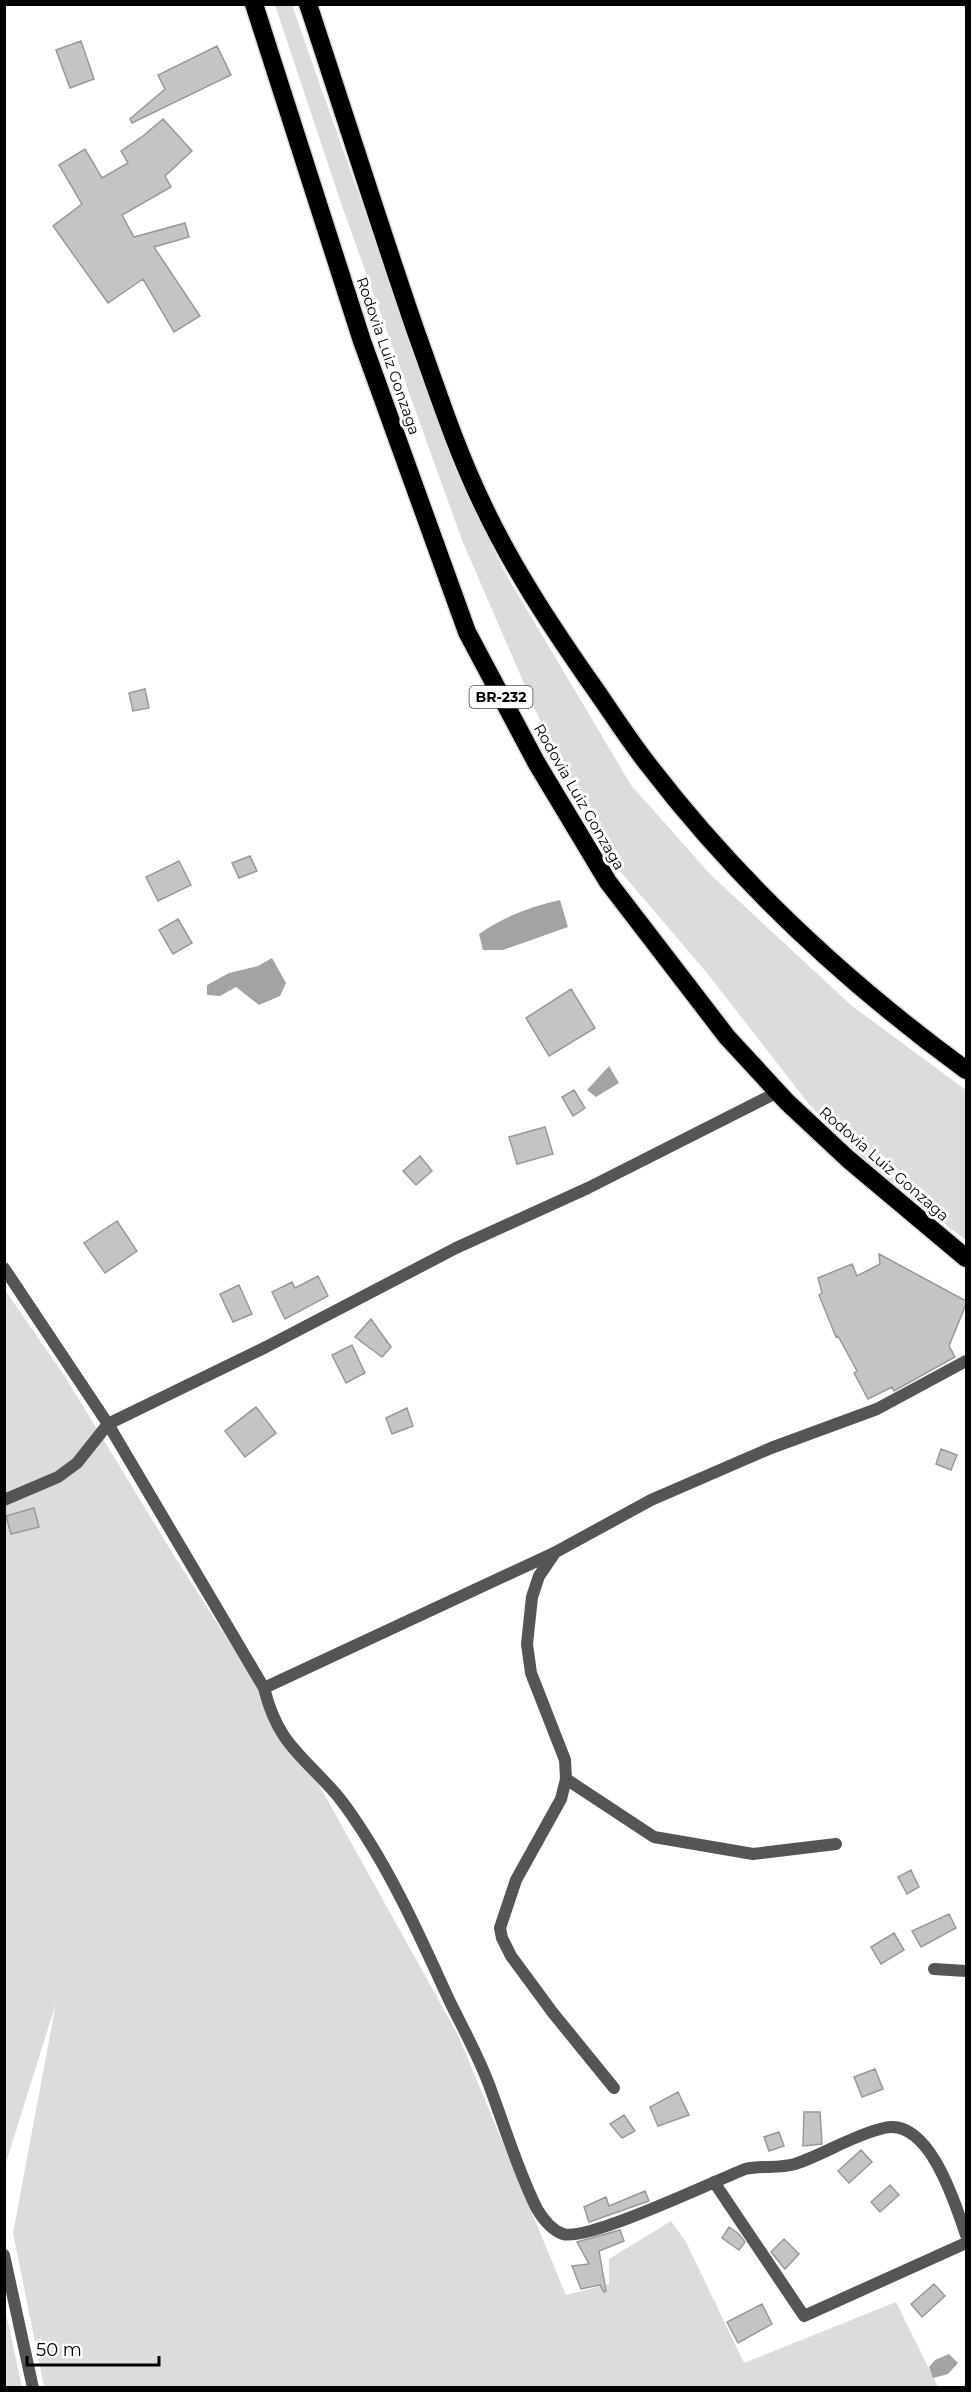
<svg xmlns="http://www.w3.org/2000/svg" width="971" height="2392" font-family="Montserrat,sans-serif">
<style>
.green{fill:#dcdcdc}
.water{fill:#a3a3a3}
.building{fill:#c4c4c4;stroke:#999;stroke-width:1.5}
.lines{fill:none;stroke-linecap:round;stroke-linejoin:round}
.highway-casing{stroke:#dbdbdb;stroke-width:21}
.street{stroke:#555;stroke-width:12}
.highway{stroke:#000;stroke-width:18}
.labels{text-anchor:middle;stroke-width:6;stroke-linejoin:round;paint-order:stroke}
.shield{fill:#fff;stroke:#4c4c4c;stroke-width:1.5}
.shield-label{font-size:14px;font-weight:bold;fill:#000}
.street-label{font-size:15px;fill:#000;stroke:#fff}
</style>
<rect width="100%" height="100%" fill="#fff"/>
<path class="green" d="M 275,5 L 292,5 L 456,471 L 504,571 L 631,785 L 711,875 L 852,1006 L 966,1090 L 966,1240 L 881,1177 L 808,1103 L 707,973 L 620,871 L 538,716 L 462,540 L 343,209 Z
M 5,1290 L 64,1375 L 178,1562 L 308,1765 L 458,2035 L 566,2295 L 609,2284 L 609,2259 L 671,2221 L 686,2242 L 744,2363 L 896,2302 L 938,2387 L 44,2387 L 13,2233 L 56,2003 L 5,2166 Z
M 5,2309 L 22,2387 L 5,2387 Z"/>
<path class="water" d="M 560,900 L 568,927 L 503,950 L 483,950 L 479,934 C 503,917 532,906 560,900 Z
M 272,958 L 286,983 L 280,996 L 259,1005 L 236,987 L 220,996 L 207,995 L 207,985 L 229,973 L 258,966 Z
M 609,1066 L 619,1083 L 596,1097 L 587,1090 Z
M 949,2354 L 958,2363 L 948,2374 L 933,2378 L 929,2367 L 935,2360 Z"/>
<path class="building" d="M 81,41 L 94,79 L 70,88 L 56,50 Z
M 217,46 L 231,75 L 132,123 L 130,119 L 165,89 L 158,75 Z
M 163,119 L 192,151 L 165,176 L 171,187 L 122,215 L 134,237 L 185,223 L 189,237 L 154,247 L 200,316 L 174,332 L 143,279 L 108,303 L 53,226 L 82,204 L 59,165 L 85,149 L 102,178 L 128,163 L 121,151 L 143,136 Z
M 145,689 L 149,708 L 133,711 L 129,693 Z
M 250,856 L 257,871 L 239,878 L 232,863 Z
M 179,861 L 191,885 L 158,901 L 146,877 Z
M 178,919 L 192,943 L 173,954 L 159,930 Z
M 571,989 L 595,1028 L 549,1056 L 526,1018 Z
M 574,1090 L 585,1108 L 573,1116 L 562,1097 Z
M 545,1127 L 553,1154 L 517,1164 L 509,1137 Z
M 420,1156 L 432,1171 L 416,1185 L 403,1171 Z
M 117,1221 L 137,1251 L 105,1273 L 84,1243 Z
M 879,1254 L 966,1301 L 966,1304 L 949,1346 L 955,1357 L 894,1391 L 892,1387 L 868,1399 L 854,1373 L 857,1371 L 838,1336 L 836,1337 L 819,1295 L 822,1293 L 818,1278 L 852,1264 L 857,1276 L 880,1264 Z
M 318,1276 L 328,1296 L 285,1319 L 272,1292 L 292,1282 L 295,1288 Z
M 239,1285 L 252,1314 L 233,1322 L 220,1294 Z
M 371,1319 L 391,1347 L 382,1357 L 355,1337 Z
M 352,1345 L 365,1373 L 346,1383 L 332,1355 Z
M 256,1407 L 276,1433 L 245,1457 L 225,1431 Z
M 407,1408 L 413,1426 L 392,1434 L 386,1418 Z
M 941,1449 L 957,1455 L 951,1470 L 936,1464 Z
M 34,1508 L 39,1527 L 11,1534 L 6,1516 Z
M 911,1870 L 919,1887 L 907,1894 L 898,1877 Z
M 949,1914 L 956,1928 L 921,1947 L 912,1931 Z
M 894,1933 L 904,1950 L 881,1964 L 871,1947 Z
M 875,2069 L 883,2089 L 862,2097 L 854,2077 Z
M 678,2092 L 689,2115 L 658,2126 L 650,2107 Z
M 804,2112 L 820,2112 L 822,2144 L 803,2146 Z
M 624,2115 L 635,2131 L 622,2138 L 610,2124 Z
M 779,2132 L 784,2146 L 769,2151 L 764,2137 Z
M 861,2150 L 872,2162 L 849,2183 L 838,2171 Z
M 890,2185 L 899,2195 L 880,2212 L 871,2202 Z
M 645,2191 L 649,2201 L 589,2222 L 584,2207 L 606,2197 L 609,2206 Z
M 729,2227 L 739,2234 L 745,2242 L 739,2250 L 722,2238 Z
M 620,2230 L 624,2241 L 599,2251 L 606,2291 L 604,2292 L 600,2285 L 581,2289 L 572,2266 L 589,2264 L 577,2242 Z
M 784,2239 L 799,2254 L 785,2269 L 771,2252 Z
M 934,2284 L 945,2296 L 922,2317 L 911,2304 Z
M 762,2304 L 772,2324 L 738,2343 L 727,2322 Z"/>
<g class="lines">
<defs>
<path id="highway" d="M 254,4 L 362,341 L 467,632 L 536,762 L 608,882 L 727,1037 L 787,1102 L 848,1159 L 966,1258
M 308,4 C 344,113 378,221 415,329 C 436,387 455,447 482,503 C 511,565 549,623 588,679 C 608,707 626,736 647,763 C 737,881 847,983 966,1070"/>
</defs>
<use href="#highway" class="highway-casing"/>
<path class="street" d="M 4,1268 L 108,1424 L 264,1688 C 278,1744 301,1754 336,1794 C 347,1807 356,1821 365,1835 C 399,1888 425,1948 451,2004 C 464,2030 478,2056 488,2082 C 504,2124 517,2169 537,2209 C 543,2219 551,2230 563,2234 C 587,2242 715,2181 745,2169 C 762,2165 778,2169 795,2164 C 825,2154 853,2135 884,2128 C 929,2117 955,2203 966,2235
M 4,1500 L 58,1477 L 77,1463 L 108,1424 L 266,1347 L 456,1248 L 588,1188 L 778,1092
M 554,1554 L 539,1576 L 532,1597 L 527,1644 L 531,1673 L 565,1760 L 566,1779 L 561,1799 L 516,1880 L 500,1928 L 502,1938 L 511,1956 L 553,2013 L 614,2088
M 264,1688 L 554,1553 L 651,1500 L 771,1448 L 877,1409 L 966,1361
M 566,1779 L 654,1837 L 753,1854 L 836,1844
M 934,1969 L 966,1971
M 714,2182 L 804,2316 L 966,2243
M 4,2255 L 33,2388"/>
<use href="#highway" class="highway"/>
</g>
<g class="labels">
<rect class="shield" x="469.5" y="686" width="63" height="22" rx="4.5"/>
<g class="shield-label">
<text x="501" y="702">BR-232</text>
</g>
<g class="street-label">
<text transform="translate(388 356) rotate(71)" y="5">Rodovia Luiz Gonzaga</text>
<text transform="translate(579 797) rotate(60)" y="5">Rodovia Luiz Gonzaga</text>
<text transform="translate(884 1164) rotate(41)" y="5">Rodovia Luiz Gonzaga</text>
</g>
</g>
<rect width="971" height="2392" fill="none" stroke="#000000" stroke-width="12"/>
<path d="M27 2356v9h132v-9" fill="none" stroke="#000000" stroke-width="3"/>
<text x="36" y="2356" font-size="18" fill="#000000" stroke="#ffffff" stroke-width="4.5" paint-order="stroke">50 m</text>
</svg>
